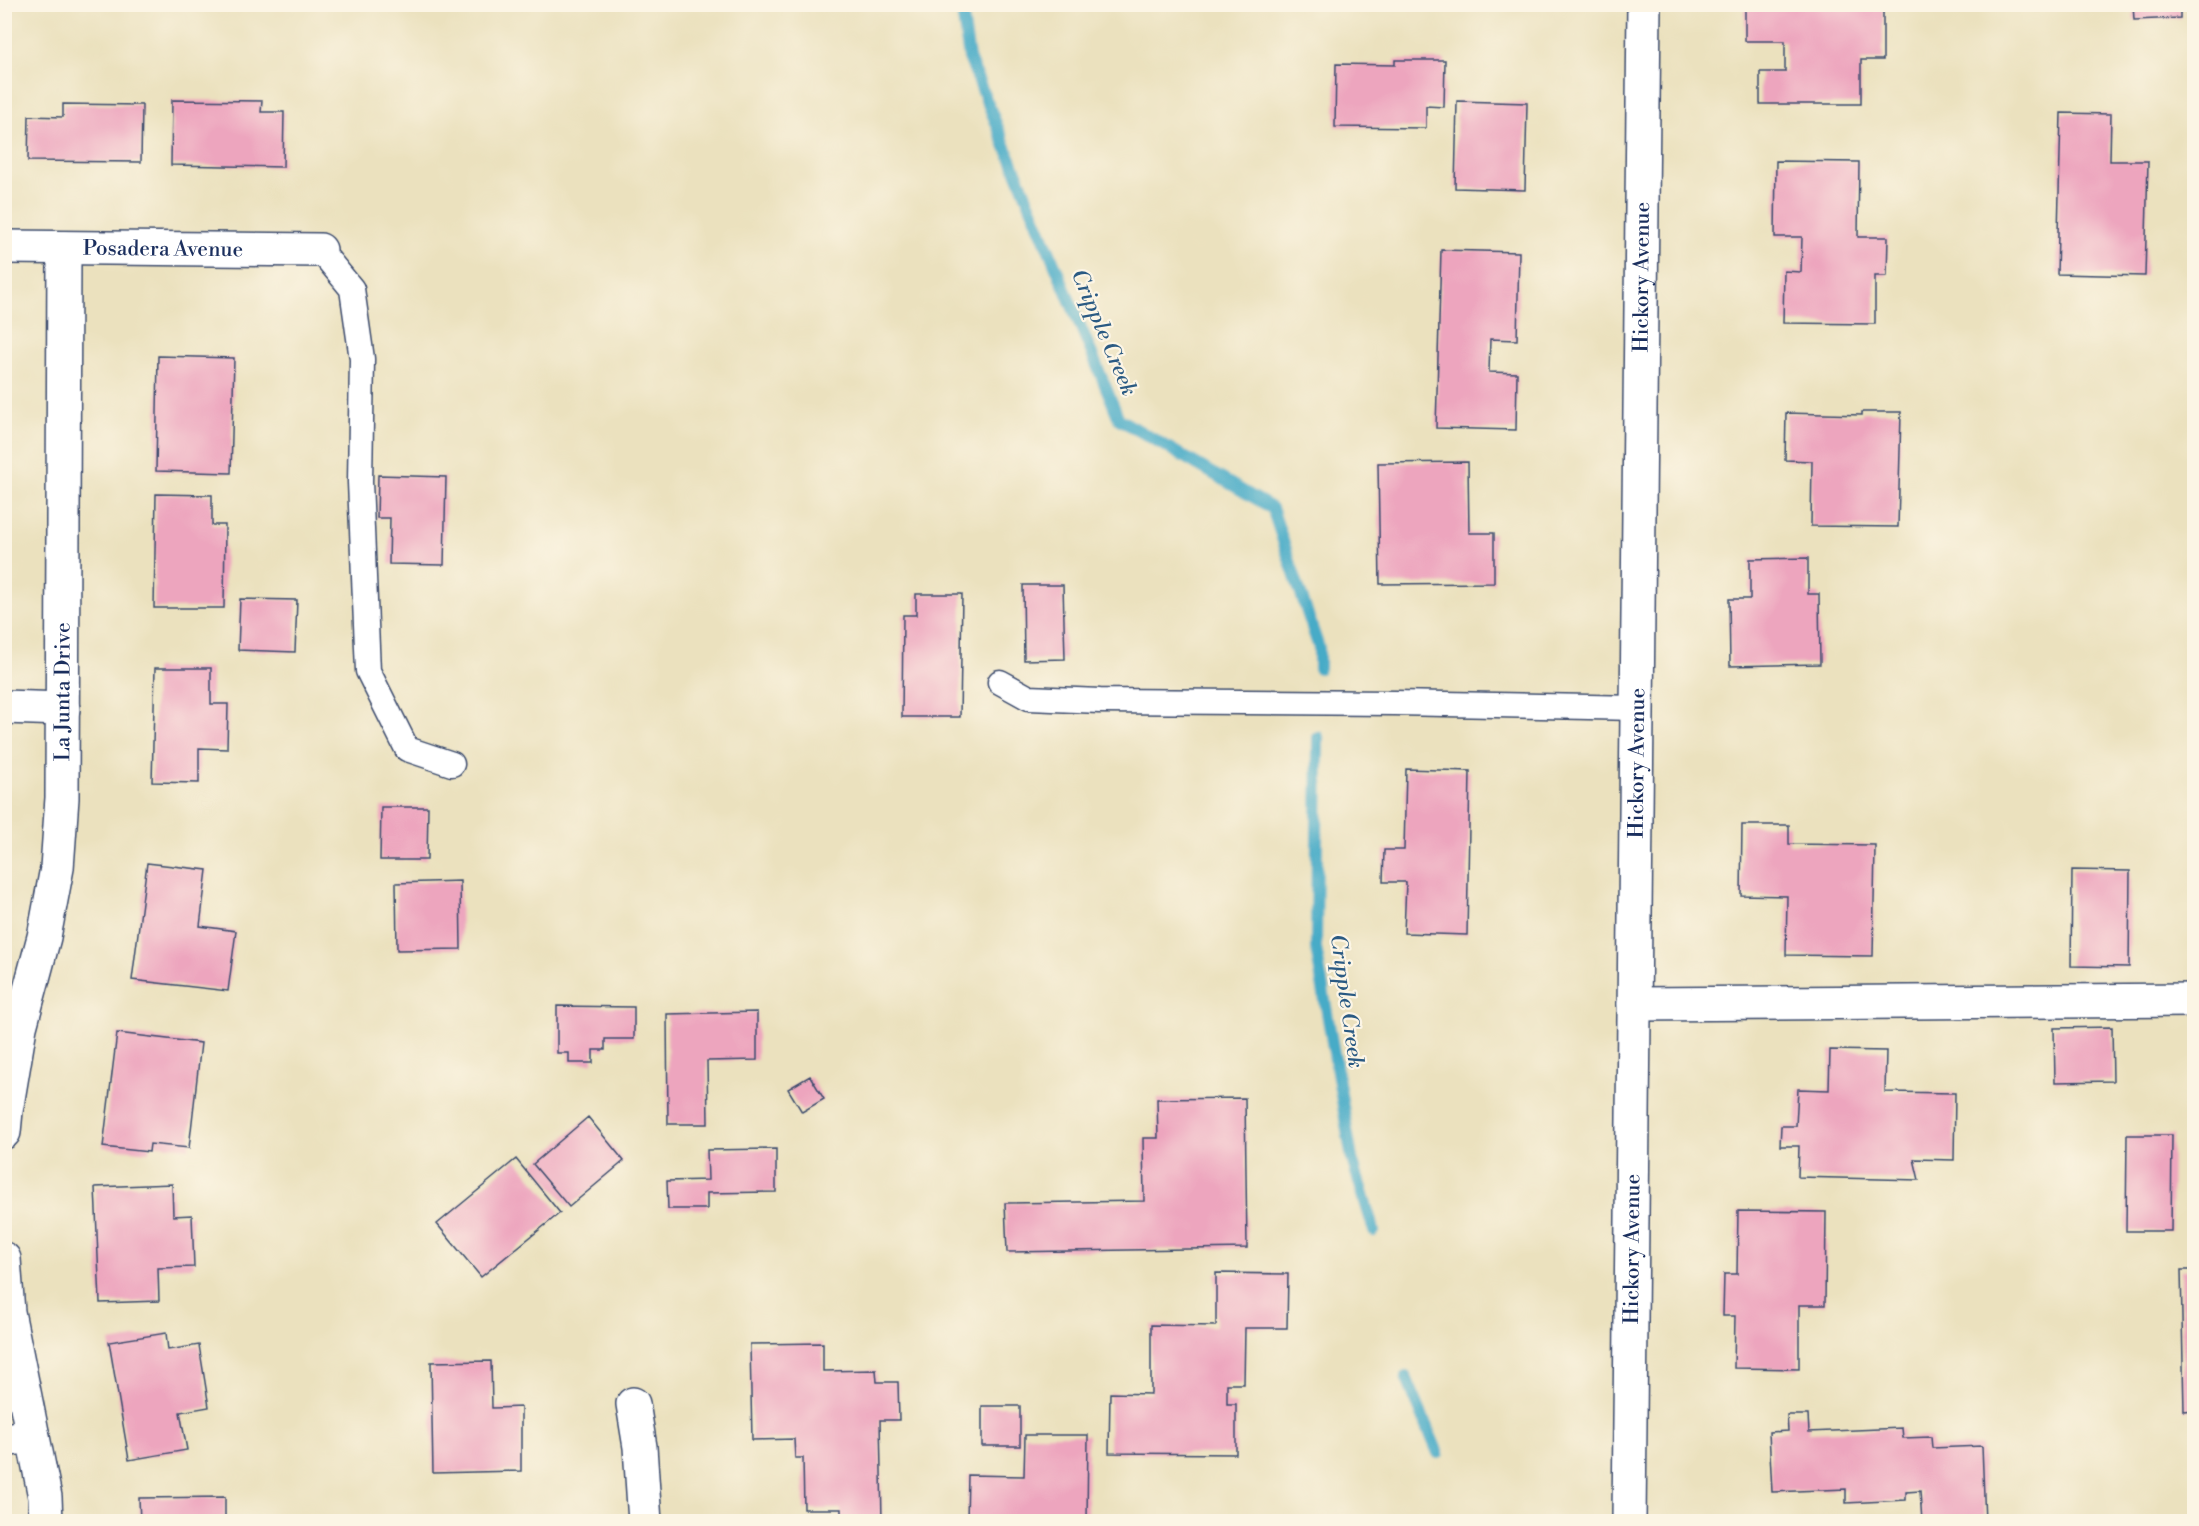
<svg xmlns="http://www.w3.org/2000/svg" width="2199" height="1526" font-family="'Libre Bodoni',serif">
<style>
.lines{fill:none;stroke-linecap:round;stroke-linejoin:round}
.stream{stroke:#47abc7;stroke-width:12}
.building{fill:#eda5be}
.service-casing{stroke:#3a4a6c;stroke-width:27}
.minor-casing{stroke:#3a4a6c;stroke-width:36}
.tertiary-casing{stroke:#3a4a6c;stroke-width:36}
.service{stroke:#fff;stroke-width:24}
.minor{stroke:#fff;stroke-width:33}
.tertiary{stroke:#fff;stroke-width:33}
.labels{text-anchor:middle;stroke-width:4.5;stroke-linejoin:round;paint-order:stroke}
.street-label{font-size:21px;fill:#1b2f5e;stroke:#fcf5e5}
.water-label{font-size:22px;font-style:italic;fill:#2a5a83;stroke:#fcf5e5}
</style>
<rect width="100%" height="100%" fill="#fcf5e5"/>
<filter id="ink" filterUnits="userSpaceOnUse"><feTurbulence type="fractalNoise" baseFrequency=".0167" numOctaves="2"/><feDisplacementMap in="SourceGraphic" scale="12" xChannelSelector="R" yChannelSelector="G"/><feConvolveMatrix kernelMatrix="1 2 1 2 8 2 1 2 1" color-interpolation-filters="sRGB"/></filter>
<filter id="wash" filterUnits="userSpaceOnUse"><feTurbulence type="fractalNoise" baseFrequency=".008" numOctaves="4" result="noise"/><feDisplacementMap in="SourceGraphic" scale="24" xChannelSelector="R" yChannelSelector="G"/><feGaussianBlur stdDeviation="1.35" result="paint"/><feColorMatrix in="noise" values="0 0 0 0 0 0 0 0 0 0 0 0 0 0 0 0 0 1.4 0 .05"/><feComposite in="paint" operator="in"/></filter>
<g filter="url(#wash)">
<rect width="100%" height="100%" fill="#ebe1be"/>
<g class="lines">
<path class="stream" d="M 961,4 L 969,58 L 1119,419 L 1272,508 L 1319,648 L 1319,668
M 1318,737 L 1316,948 L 1352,1159 L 1374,1231
M 1406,1377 L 1438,1453"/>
</g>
<g id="blocks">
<path class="building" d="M 1745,4 L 1883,4 L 1883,60 L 1861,60 L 1861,104 L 1760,104 L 1760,72 L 1785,72 L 1785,41 L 1745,41 Z
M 2133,4 L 2180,4 L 2180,18 L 2134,20 Z
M 1395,60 L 1445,60 L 1444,107 L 1426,106 L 1426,128 L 1335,127 L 1336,64 L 1395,65 Z
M 172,100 L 262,101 L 261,112 L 284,112 L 283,167 L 171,165 Z
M 1457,101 L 1527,103 L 1525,190 L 1455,188 Z
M 63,104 L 142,105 L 141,162 L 28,161 L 29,116 L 63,117 Z
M 2061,113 L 2111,114 L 2110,161 L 2148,161 L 2145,276 L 2057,274 Z
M 1776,161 L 1859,162 L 1858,237 L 1888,237 L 1887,276 L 1875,276 L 1875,324 L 1783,323 L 1784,271 L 1801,272 L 1802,237 L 1775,237 Z
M 1441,250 L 1519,252 L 1517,340 L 1490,339 L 1489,372 L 1517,373 L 1516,430 L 1436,428 Z
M 158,356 L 234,358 L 231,473 L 156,471 Z
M 1862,412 L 1901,412 L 1898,527 L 1811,526 L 1812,461 L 1785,460 L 1786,413 L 1862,415 Z
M 1468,462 L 1469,533 L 1494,533 L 1494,583 L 1380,584 L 1378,463 Z
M 378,475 L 446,477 L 444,565 L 389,564 L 390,518 L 377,518 Z
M 156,494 L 212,495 L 212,525 L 225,525 L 224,608 L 154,608 Z
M 1808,558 L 1808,594 L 1819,594 L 1820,664 L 1730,666 L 1729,599 L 1750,599 L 1750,559 Z
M 1023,585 L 1063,585 L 1065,659 L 1024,660 Z
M 916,594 L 962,594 L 960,717 L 902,717 L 903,615 L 916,615 Z
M 240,599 L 297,600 L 295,652 L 238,650 Z
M 155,668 L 211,668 L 211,704 L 228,704 L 227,749 L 199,748 L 199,783 L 152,782 Z
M 1406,769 L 1470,771 L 1467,935 L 1404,933 L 1406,882 L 1383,882 L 1384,850 L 1404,850 Z
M 381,807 L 428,807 L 427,860 L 380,860 Z
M 1742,825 L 1789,825 L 1789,844 L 1875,845 L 1873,956 L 1786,955 L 1787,896 L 1741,895 Z
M 147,863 L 207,870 L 200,926 L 236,931 L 228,991 L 132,980 Z
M 2072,870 L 2130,871 L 2129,967 L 2071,966 Z
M 460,881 L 461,949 L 397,950 L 396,883 Z
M 557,1006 L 634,1007 L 634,1039 L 605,1039 L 605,1050 L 593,1050 L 593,1063 L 569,1063 L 569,1053 L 557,1053 Z
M 757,1012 L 757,1060 L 707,1061 L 708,1124 L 668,1124 L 667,1014 Z
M 2112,1027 L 2113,1081 L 2055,1082 L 2054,1028 Z
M 117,1033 L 201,1043 L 189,1148 L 150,1144 L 149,1152 L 103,1147 Z
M 1830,1050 L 1886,1051 L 1885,1092 L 1955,1093 L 1954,1160 L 1914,1159 L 1919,1180 L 1798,1177 L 1799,1146 L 1780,1146 L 1781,1126 L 1796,1126 L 1798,1089 L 1829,1090 Z
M 810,1076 L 824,1099 L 802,1112 L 788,1089 Z
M 1245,1098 L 1247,1248 L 1007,1252 L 1005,1203 L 1144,1201 L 1143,1138 L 1158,1138 L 1157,1099 Z
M 588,1117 L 624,1161 L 569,1207 L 533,1164 Z
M 2127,1135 L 2172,1135 L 2171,1231 L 2126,1231 Z
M 776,1149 L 776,1192 L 707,1193 L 707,1209 L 668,1209 L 667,1181 L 708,1180 L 707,1150 Z
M 516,1159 L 560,1213 L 481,1277 L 437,1224 Z
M 172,1184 L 173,1216 L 192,1215 L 194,1267 L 158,1268 L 159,1301 L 100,1303 L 95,1187 Z
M 1738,1211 L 1826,1212 L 1825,1305 L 1799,1305 L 1799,1369 L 1734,1368 L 1735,1316 L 1723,1316 L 1724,1274 L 1737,1274 Z
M 2181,1270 L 2194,1270 L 2194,1410 L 2184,1411 Z
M 1216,1273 L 1288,1274 L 1287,1328 L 1245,1328 L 1244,1384 L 1227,1384 L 1227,1404 L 1236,1404 L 1236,1454 L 1109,1453 L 1110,1393 L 1151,1394 L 1151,1325 L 1216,1326 Z
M 166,1333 L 168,1350 L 199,1345 L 209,1407 L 180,1412 L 187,1450 L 129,1460 L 109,1342 Z
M 823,1343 L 823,1371 L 876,1370 L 877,1382 L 898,1382 L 899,1420 L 880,1420 L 882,1522 L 841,1522 L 841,1509 L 804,1509 L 803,1458 L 795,1458 L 794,1439 L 752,1440 L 750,1344 Z
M 491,1361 L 492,1408 L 521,1407 L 521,1471 L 433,1473 L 431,1362 Z
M 982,1406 L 1020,1406 L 1020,1446 L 982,1446 Z
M 1787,1415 L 1808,1415 L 1809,1432 L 1902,1428 L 1903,1438 L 1931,1437 L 1932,1448 L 1982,1446 L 1985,1522 L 1922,1522 L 1920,1491 L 1906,1492 L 1906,1500 L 1846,1503 L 1846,1489 L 1772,1492 L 1769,1432 L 1788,1431 Z
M 1025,1435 L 1088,1435 L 1087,1522 L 967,1522 L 968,1475 L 1024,1476 Z
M 225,1497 L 225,1522 L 140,1522 L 139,1498 Z"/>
</g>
</g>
<g filter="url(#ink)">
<use href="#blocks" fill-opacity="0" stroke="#3a4a6c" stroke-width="1.5"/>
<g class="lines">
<defs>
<path id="service" d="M 320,250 L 352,289 L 362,359 L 360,482 L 368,671 L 407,749 L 452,764
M 1000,682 L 1029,698 L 1100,701 L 1395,703 L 1637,708"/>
<g id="minor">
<path id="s1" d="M 4,247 L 320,250"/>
<path d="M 4,707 L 63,709"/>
<path d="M 1634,1004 L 2194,1000"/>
<path id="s2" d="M 4,1132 L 6,1111 L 20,1027 L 44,937 L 57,868 L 62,798 L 64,248"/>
<path d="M 4,1259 L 8,1312 L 45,1497 L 46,1522"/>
<path d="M 633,1404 L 640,1447 L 645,1522"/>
<path d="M 4,1440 L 33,1436"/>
</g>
<g id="tertiary">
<path id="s3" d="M 1629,1522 L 1644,4"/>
</g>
</defs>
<use href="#service" class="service-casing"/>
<use href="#minor" class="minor-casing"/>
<use href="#tertiary" class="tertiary-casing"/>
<use href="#service" class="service"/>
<use href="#minor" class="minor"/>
<use href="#tertiary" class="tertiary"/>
</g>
</g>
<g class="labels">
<g class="street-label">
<text dy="7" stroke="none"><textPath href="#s1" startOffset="159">Posadera Avenue</textPath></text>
<text dy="7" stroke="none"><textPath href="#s3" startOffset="1245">Hickory Avenue</textPath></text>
<text dy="7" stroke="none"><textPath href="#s2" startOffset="446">La Junta Drive</textPath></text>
<text dy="7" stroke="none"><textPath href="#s3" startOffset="759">Hickory Avenue</textPath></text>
<text dy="7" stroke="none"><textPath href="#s3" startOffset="273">Hickory Avenue</textPath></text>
</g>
<g class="water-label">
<text transform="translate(1105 332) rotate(67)" y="8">Cripple Creek</text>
<text transform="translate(1348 1001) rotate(82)" y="8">Cripple Creek</text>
</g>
</g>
<rect width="2199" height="1526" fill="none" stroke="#fcf5e5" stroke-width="24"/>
</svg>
